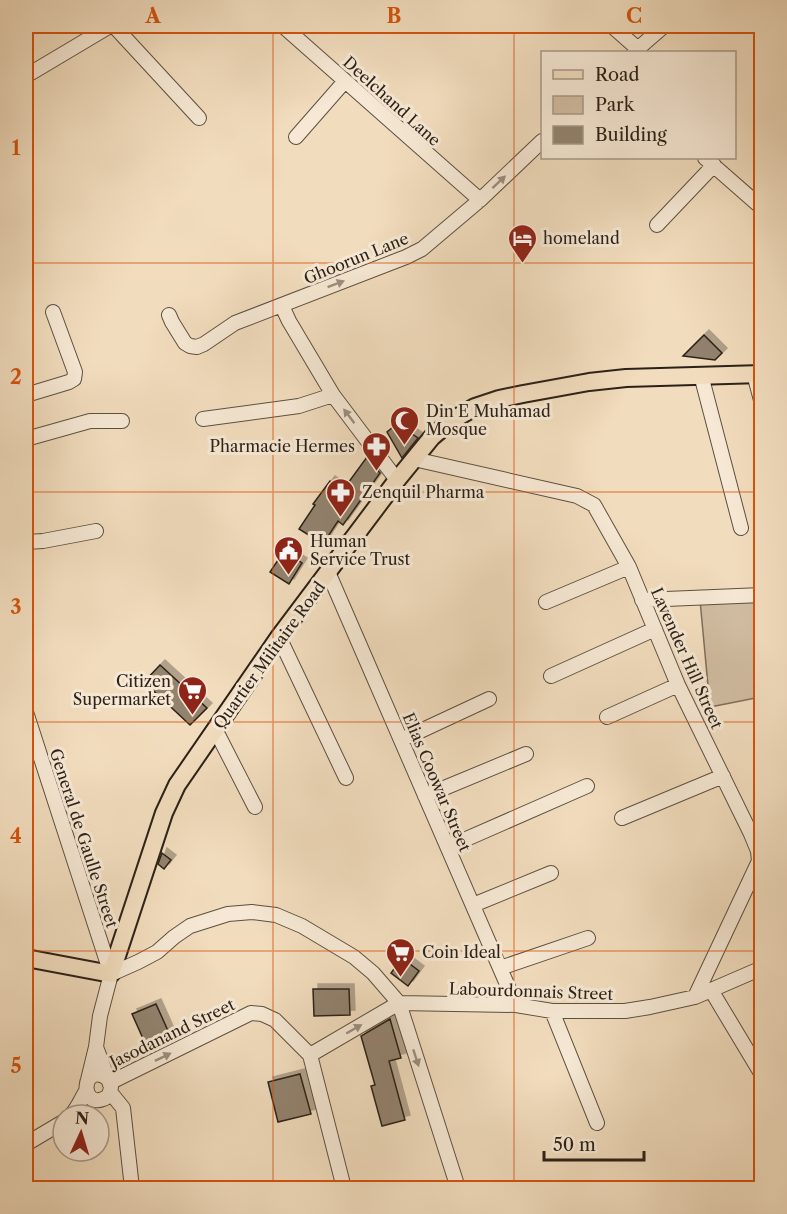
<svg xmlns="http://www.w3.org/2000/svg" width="787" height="1214" font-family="'Libre Caslon Text',serif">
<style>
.green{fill:#d0bca1;stroke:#7e6e5c;stroke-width:1.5}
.building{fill:#92826e;stroke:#2c2118;stroke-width:1.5;filter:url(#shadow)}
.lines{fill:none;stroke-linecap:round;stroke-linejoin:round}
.minor-casing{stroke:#5d5041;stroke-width:16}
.major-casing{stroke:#2c2118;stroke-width:20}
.minor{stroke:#f6e8d4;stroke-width:14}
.major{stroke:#f1dcbd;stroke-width:16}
.oneway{fill:#9b8e7f}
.grid{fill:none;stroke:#d5530d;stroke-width:1.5;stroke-opacity:0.55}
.labels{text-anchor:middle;stroke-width:6;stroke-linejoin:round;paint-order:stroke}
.street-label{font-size:16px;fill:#2c2118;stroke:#f6e8d4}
.poi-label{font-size:16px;fill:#2c2118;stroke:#f6e8d4;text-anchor:start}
.neatline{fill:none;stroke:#d5530d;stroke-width:2}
.grid-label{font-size:20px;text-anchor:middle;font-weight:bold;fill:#d5530d}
</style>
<defs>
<filter id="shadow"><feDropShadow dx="5" dy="-5" stdDeviation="0" flood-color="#0004"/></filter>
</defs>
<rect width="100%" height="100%" fill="#f1dcbd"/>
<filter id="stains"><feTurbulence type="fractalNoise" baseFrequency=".00333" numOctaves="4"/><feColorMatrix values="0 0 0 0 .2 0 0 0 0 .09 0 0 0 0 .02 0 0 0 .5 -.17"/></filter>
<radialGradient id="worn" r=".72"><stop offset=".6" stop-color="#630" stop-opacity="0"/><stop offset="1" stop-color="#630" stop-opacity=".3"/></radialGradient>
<path class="green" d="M 761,598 L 761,697 L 710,707 L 700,600 Z"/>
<path class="building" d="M 704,335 L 722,353 L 715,360 L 683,356 Z
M 397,424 L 418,438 L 402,458 L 387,432 Z
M 367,457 L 380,473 L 343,525 L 338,521 L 323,544 L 299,529 L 315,505 L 313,504 L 330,481 L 343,490 Z
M 284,551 L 302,563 L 289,584 L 270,572 Z
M 160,665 L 207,708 L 190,725 L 144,682 Z
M 162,853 L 171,860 L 164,869 L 158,864 Z
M 402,958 L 419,971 L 408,986 L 391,973 Z
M 313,989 L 349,989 L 350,1015 L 314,1016 Z
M 156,1004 L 169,1033 L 145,1043 L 132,1014 Z
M 390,1019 L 401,1058 L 389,1061 L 405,1120 L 382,1126 L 371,1086 L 375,1085 L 361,1036 Z
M 300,1074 L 311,1114 L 278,1122 L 268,1082 Z"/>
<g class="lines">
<defs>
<path id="minor" d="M 114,26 L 199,118
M 283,26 L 480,200
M 612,26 L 638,49
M 634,52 L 664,26
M 26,76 L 110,26
M 296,137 L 345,81
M 705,158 L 762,208
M 657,225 L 714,165
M 282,306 L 289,321 L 333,395 L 397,480
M 169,315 L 172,322 L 185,343 L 190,346 L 197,347 L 204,344 L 235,323 L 406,257 L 422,249 L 480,200 L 542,141
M 754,374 L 762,404
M 701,375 L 741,528
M 26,395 L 69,382 L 74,379 L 75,372 L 53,312
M 203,419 L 299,406 L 333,395
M 26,439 L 90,421 L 122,421
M 414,459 L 577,496 L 594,505 L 629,567 L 678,685 L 751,834 L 758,851 L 759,861 L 695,997
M 26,542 L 43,541 L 96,531
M 328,572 L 516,1005
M 642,600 L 762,595
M 546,602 L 629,567
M 279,637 L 346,778
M 551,676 L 655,629
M 26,712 L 111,974
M 607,717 L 678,685
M 215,729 L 255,807
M 401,740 L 489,699
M 425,796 L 526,754
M 622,818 L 723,776
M 448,847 L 587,786
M 473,905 L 551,873
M 500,968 L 588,938
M 111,974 L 138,962 L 157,952 L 174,937 L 190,926 L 228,914 L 252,912 L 276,915 L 302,926 L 354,957 L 373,973 L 399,1003 L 458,1188
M 711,990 L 762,1075
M 399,1003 L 516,1005 L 552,1011 L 625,1011 L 650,1007 L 695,997 L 762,968
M 552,1011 L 597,1123
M 96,1047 L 111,1087 C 110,1093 109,1097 103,1099 C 80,1108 81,1062 107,1078
M 310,1055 L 344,1188
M 310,1055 L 399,1003
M 88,1080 L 96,1047 L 100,1016 L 111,974
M 111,1082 L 251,1013 L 262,1014 L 275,1020 L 310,1055
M 110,1092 L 123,1108 L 132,1188
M 71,1115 C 78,1108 81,1099 86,1091
M 26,1144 L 63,1122"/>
<path id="major" d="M 26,958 L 111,974 L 164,813 L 177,785 L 279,637 L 397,480 L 432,437 L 451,421 L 475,407 L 499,399 L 523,394 L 589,382 L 626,378 L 762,374"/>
</defs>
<use href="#minor" class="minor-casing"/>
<use href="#major" class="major-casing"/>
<use href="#minor" class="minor"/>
<use href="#major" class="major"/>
</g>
<defs><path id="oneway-solid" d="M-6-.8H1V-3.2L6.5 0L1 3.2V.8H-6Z" transform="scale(1.5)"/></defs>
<g class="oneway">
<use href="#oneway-solid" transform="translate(499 182) rotate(-43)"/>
<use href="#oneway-solid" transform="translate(336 284) rotate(-21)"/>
<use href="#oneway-solid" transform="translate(349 416) rotate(-127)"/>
<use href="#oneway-solid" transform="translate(354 1029) rotate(-30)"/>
<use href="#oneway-solid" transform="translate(163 1057) rotate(-26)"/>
<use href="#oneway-solid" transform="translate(416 1058) rotate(72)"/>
</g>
<path class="grid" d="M 273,26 L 273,1188M 514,26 L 514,1188M 26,263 L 762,263M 26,492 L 762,492M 26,722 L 762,722M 26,951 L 762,951"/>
<defs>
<symbol id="hotel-pin" viewBox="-11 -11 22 30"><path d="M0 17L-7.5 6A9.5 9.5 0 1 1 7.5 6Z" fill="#8f2418" stroke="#f6e8d4"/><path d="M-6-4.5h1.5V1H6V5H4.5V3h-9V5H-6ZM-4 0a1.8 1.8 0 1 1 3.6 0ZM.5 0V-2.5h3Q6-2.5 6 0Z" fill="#fff"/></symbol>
<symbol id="mosque-pin" viewBox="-11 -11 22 30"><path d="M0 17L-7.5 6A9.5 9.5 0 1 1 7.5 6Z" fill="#8f2418" stroke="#f6e8d4"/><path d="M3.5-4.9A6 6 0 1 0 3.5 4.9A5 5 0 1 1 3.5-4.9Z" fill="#fff"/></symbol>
<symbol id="pharmacy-pin" viewBox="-11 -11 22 30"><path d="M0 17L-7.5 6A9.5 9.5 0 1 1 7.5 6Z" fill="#8f2418" stroke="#f6e8d4"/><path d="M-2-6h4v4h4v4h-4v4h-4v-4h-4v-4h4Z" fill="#fff"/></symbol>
<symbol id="civic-pin" viewBox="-11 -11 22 30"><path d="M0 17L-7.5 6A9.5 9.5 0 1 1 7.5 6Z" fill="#8f2418" stroke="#f6e8d4"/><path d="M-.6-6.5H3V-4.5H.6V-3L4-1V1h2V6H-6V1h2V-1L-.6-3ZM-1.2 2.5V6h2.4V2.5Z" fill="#fff"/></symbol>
<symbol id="supermarket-pin" viewBox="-11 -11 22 30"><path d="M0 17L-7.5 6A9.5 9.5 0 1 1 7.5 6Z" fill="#8f2418" stroke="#f6e8d4"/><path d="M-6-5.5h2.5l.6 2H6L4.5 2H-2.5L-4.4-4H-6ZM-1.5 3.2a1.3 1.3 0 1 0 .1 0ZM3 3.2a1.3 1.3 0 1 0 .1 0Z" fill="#fff"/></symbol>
</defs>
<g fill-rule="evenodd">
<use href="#hotel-pin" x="506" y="222" width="33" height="45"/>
<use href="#mosque-pin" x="388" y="404" width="33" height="45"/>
<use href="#pharmacy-pin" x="360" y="430" width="33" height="45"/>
<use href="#pharmacy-pin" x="324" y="476" width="33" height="45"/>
<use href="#civic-pin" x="272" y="534" width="33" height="45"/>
<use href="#supermarket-pin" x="176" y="674" width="33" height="45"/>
<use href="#supermarket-pin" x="384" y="936" width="33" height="45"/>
</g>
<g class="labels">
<g class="street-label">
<text transform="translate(392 101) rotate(42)" y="6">Deelchand Lane</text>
<text transform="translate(356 258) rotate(-22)" y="6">Ghoorun Lane</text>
<text transform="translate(269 655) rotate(-54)" y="6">Quartier Militaire Road</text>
<text transform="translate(687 658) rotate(66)" y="6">Lavender Hill Street</text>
<text transform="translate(437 782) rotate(67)" y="6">Elias Coowar Street</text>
<text transform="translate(84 838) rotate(72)" y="6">General de Gaulle Street</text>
<text transform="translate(531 991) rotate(2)" y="6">Labourdonnais Street</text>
<text transform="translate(172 1033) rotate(-26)" y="6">Jasodanand Street</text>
</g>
<g class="poi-label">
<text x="543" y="244">homeland</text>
<text x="426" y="417">Din E Muhamad<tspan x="426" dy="18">Mosque</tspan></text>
<text x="355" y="452" text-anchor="end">Pharmacie Hermes</text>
<text x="362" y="498">Zenquil Pharma</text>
<text x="310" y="547">Human<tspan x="310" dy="18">Service Trust</tspan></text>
<text x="171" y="687" text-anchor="end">Citizen<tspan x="171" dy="18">Supermarket</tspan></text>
<text x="422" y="958">Coin Ideal</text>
</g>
</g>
<rect width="787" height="1214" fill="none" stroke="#f1dcbd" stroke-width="66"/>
<rect x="541" y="51" width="195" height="108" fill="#f6e8d4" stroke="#a59889" stroke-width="1.5"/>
<rect x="553" y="70" width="30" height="9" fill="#f1dcbd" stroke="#a59889" stroke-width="1.5"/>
<text x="595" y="81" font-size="18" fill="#2c2118">Road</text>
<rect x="553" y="96" width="30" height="18" fill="#d0bca1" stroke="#a59889" stroke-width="1.5"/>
<text x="595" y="111" font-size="18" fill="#2c2118">Park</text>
<rect x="553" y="126" width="30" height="18" fill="#92826e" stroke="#a59889" stroke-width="1.5"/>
<text x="595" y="141" font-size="18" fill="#2c2118">Building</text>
<g transform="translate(81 1133) rotate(4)"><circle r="28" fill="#f6e8d4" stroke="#a59889" stroke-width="1.5"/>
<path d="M0-4.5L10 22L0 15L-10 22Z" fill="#8f2418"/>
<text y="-9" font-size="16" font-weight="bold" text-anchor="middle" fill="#2c2118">N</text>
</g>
<path d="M544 1151v9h100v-9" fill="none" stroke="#2c2118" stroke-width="3"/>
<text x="553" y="1151" font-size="18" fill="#2c2118" stroke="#f6e8d4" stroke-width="4.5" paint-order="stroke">50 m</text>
<rect x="33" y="33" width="721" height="1148" class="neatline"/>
<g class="grid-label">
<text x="153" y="23">A</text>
<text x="394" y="23">B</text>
<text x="634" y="23">C</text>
<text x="16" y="155">1</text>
<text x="16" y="384">2</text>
<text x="16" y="614">3</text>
<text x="16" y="843">4</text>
<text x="16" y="1073">5</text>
</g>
<rect width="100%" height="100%" filter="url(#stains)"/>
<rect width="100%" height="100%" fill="url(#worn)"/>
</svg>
